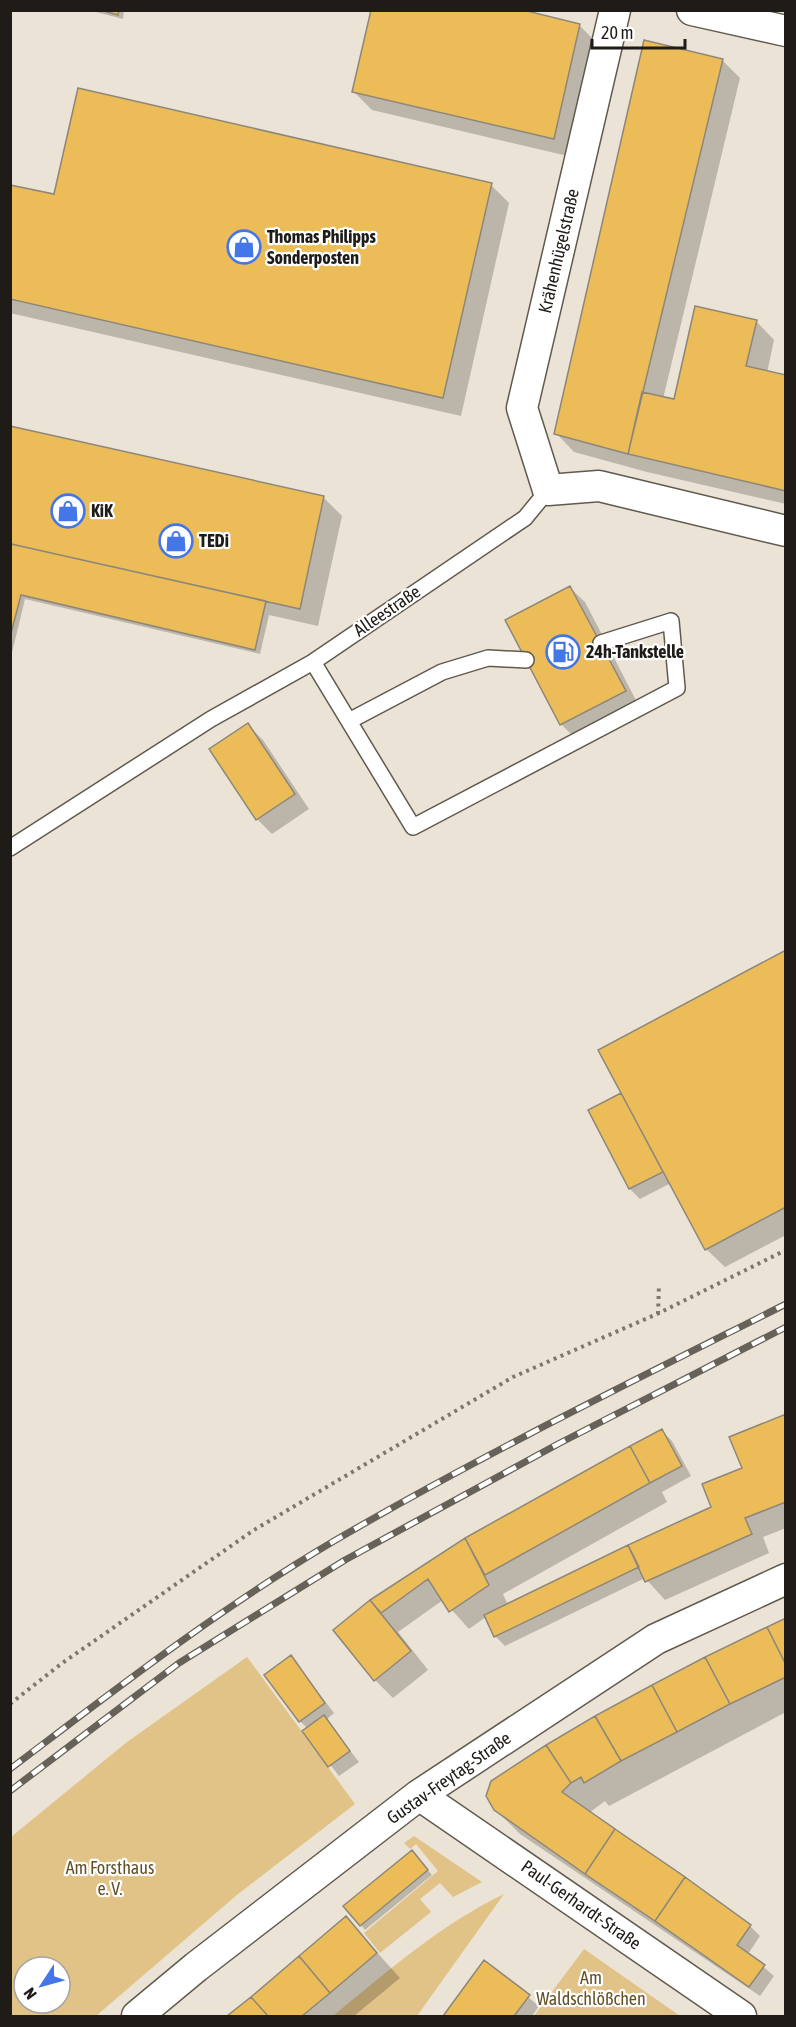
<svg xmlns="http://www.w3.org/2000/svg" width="796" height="2027" font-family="'Asap Condensed',sans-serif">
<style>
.green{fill:#e1c287;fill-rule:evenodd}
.shadow{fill:#0003}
.building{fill:#ecbc59;stroke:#8d877a;stroke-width:1.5}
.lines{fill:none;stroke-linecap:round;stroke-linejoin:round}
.service-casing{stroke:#605a4e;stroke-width:18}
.minor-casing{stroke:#605a4e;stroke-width:33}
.path{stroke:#7d786e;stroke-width:4;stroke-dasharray:3 4.5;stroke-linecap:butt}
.service{stroke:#fff;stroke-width:15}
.minor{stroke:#fff;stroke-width:30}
.rail-casing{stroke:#666159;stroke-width:7}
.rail{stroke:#fff;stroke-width:4.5;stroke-dasharray:14;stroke-linecap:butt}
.labels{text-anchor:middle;stroke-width:4.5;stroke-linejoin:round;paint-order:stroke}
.poi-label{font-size:18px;font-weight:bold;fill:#1f1c17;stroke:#fff;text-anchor:start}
.street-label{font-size:18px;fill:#1f1c17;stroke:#fff}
.park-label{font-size:18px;fill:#645027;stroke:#fff}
</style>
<rect width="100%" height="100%" fill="#ebe3d5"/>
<path class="green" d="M 247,1657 L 355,1804 L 238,1894 L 96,2016 L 11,2016 L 11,1837 L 127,1742 ZM 24,1967 L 60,1967 L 60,2003 L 24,2003 Z
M 414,1836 L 482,1882 L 453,1897 L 440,1883 L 420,1899 L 431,1912 L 380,1953 L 364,1933 L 438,1871 L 416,1844 L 410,1849 L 404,1843 Z
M 504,1894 L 417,2016 L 333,2016 C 388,1971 440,1925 504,1894 Z
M 584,1949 L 680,2016 L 534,2016 Z"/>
<path class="shadow" d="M 88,10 L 124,10 L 123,19 Z
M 579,25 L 598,44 L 572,157 L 372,110 L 354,92 Z
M 722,60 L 740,78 L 663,399 L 675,401 L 756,321 L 774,340 L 767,373 L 786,377 L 786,504 L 647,472 L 574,452 L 556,433 Z
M 491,185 L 509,203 L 461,416 L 10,313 L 10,186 L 55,196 Z
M 10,428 L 323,497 L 342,516 L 318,626 L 269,615 L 260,654 L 25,599 L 10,661 Z
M 570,588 L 585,602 L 639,706 L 576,739 L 561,724 Z
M 248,725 L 263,740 L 309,809 L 272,834 L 257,819 L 211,750 Z
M 786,951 L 786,1235 L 725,1267 L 706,1249 L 671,1183 L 640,1199 L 630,1189 L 620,1095 L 625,1100 Z
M 786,1416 L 786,1528 L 763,1537 L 769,1553 L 665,1600 L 645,1578 L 505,1646 L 495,1636 L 486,1617 L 469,1629 L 443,1600 L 398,1632 L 428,1670 L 393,1698 L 375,1680 L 371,1601 L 466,1539 L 662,1431 L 672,1441 L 691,1476 L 662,1492 L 667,1502 L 503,1594 L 508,1605 L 713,1508 Z
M 786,1620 L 786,1712 L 609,1806 L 605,1801 L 589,1813 L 750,1926 L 760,1936 L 748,1954 L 774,1976 L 760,1996 L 520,1834 L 495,1809 Z
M 291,1657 L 334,1713 L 326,1720 L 359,1762 L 339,1776 L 304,1731 L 308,1729 L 300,1721 Z
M 416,1856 L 432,1875 L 365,1930 L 361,1925 Z
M 346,1918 L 400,1978 L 354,2016 L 230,2016 Z
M 484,1962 L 539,2006 L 532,2016 L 444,2016 Z"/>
<path class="building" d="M 100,10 L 119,10 L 118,15 Z
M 371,10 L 523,10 L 580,24 L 554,139 L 352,92 Z
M 644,40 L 723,59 L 628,454 L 554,434 Z
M 78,88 L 492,183 L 443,398 L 10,299 L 10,185 L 54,194 Z
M 695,306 L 757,320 L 746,366 L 786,375 L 786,491 L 628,454 L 642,392 L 674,399 Z
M 10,426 L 324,496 L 300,609 L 11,544 L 10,549 Z
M 11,544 L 266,601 L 255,650 L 21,595 L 10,637 Z
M 570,586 L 626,691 L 560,725 L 505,620 Z
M 248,723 L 295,794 L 256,820 L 209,749 Z
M 786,950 L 786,1207 L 705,1250 L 598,1050 Z
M 621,1093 L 663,1172 L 629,1189 L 588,1110 Z
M 786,1414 L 786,1502 L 745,1518 L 752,1534 L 645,1582 L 628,1545 L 711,1507 L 702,1484 L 742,1468 L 729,1437 Z
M 662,1429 L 682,1466 L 650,1483 L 630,1446 Z
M 630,1446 L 650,1483 L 485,1575 L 465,1538 Z
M 465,1538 L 489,1585 L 449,1612 L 428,1579 L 381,1613 L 370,1600 Z
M 628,1545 L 639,1567 L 494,1637 L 484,1615 Z
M 370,1600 L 411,1651 L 374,1681 L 333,1630 Z
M 786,1618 L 786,1665 L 767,1627 Z
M 767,1627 L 786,1665 L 786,1677 L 730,1704 L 705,1657 Z
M 291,1655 L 325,1703 L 299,1722 L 264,1675 Z
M 705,1657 L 730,1704 L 677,1732 L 652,1685 Z
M 652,1685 L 677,1732 L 621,1761 L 595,1716 Z
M 324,1715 L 350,1751 L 328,1767 L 302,1731 Z
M 595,1716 L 621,1761 L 584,1783 L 581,1777 L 571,1783 L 546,1745 Z
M 546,1745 L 571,1783 L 562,1792 L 615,1829 L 585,1874 L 494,1810 L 486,1796 L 491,1781 Z
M 615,1829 L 685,1877 L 655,1921 L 585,1874 Z
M 412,1850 L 428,1870 L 360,1926 L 343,1906 Z
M 685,1877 L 751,1925 L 737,1945 L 765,1965 L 749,1987 L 655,1921 Z
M 346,1916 L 377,1953 L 330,1993 L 299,1956 Z
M 299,1956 L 330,1993 L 302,2016 L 268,2016 L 251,1997 Z
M 484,1960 L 530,1995 L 514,2016 L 443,2016 Z
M 251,1997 L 268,2016 L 227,2016 Z"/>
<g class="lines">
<defs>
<path id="service" d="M 313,662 L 413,827 L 677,688 L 671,621 L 601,643
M 349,721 L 442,672 L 488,658 L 526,660
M 10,848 L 211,719 L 313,662 L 525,518 L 548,490"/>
<path id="minor" d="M 615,10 L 522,408 L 548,490 L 599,486 L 786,531
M 692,10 L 786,31
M 419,1795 L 741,2016
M 137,2016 L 196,1967 L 419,1795 L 656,1639 L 786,1579"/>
</defs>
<use href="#service" class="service-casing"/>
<use href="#minor" class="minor-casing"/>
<path class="path" d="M 658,1314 L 659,1285
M 10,1704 L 61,1664 L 254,1530 L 513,1377 L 657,1314 L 786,1250"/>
<use href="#service" class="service"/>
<use href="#minor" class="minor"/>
<defs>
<path id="rail" d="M 10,1769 C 116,1689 220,1608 334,1541 C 480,1456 635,1380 786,1304
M 10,1791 L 179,1663 L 345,1560 L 558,1444 L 786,1327"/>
</defs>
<use href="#rail" class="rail-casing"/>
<use href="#rail" class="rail"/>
</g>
<defs>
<symbol id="shop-ring" viewBox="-11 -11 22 22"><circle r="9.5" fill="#fff" stroke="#4376e7" stroke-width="1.5"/><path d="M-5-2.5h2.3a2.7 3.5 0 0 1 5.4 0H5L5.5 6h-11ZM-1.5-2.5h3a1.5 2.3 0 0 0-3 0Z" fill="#4376e7"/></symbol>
<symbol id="fuel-ring" viewBox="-11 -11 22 22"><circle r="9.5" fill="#fff" stroke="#4376e7" stroke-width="1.5"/><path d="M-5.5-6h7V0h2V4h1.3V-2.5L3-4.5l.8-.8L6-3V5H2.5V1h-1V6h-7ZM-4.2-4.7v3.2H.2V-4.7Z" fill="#4376e7"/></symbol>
</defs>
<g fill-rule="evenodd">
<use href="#shop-ring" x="225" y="228" width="38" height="38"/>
<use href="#shop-ring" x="49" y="492" width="38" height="38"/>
<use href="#shop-ring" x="157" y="522" width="38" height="38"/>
<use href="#fuel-ring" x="544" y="633" width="38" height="38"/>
</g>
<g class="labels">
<g class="poi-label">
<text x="267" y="243">Thomas Philipps<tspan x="267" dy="21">Sonderposten</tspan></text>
<text x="91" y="517">KiK</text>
<text x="199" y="547">TEDi</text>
<text x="586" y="658">24h-Tankstelle</text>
</g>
<g class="street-label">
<text transform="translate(559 251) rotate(-77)" y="6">Krähenhügelstraße</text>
<text transform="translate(387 611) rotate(-34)" y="6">Alleestraße</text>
<text transform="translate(449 1778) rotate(-35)" y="6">Gustav-Freytag-Straße</text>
<text transform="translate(581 1905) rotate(35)" y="6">Paul-Gerhardt-Straße</text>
</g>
<g class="park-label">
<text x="110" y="1874">Am Forsthaus<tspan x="110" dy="21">e. V.</tspan></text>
<text x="591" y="1984">Am<tspan x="591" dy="21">Waldschlößchen</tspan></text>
</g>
</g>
<rect width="796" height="2027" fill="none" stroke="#1f1c17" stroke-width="24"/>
<g transform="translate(42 1985) rotate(234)"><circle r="28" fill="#ffffff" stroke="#a5a4a2" stroke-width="1.5"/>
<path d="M0-4.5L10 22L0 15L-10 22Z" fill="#4376e7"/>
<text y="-9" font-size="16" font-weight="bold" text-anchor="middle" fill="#1f1c17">N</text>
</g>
<path d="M592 39v9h93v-9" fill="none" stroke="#1f1c17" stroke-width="3"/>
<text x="601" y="39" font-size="18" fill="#1f1c17" stroke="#ffffff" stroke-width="4.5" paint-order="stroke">20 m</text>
</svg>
